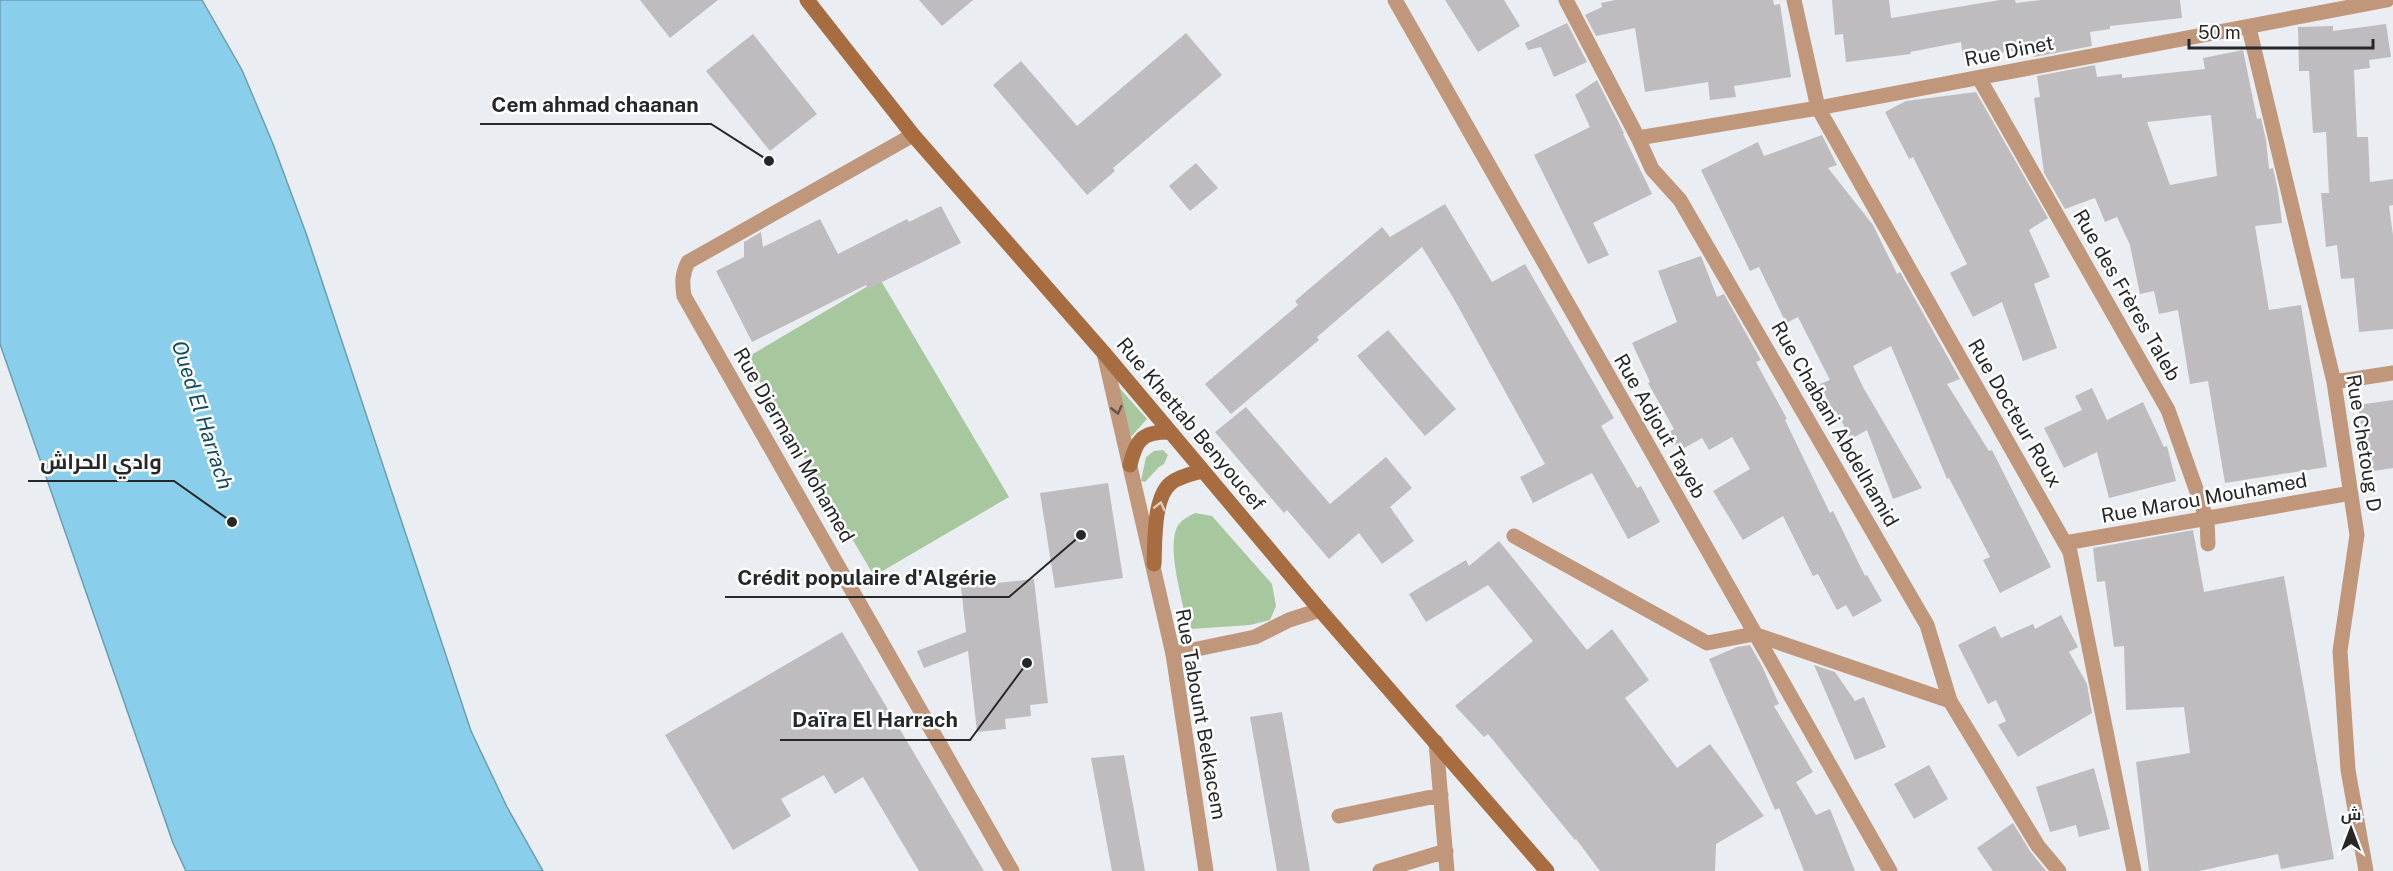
<svg xmlns="http://www.w3.org/2000/svg" width="2393" height="871" font-family="'Public Sans',Cairo,sans-serif">
<style>
.green{fill:#a7c89f}
.water{fill:#89cfec;stroke:#6b9db2;stroke-width:1.5}
.building{fill:#bfbcbf;fill-rule:evenodd}
.lines{fill:none;stroke-linecap:round;stroke-linejoin:round}
.minor{stroke:#c0977b;stroke-width:15}
.tertiary{stroke:#c0977b;stroke-width:15}
.secondary{stroke:#a86c41;stroke-width:15}
.oneway{stroke:#64544a}
.oneway2{stroke:#e1ccbc}
.labels{text-anchor:middle;stroke-width:5;stroke-linejoin:round;paint-order:stroke}
.street-label{font-size:20px;fill:#262729;stroke:#fff}
.water-label{font-size:21px;font-style:italic;fill:#124c61;stroke:#fff}
.leader{fill:none;stroke:#262729;stroke-width:2}
.callout-dot{fill:#262729;stroke:#fff;stroke-width:2}
.callout-label{font-size:21px;text-anchor:middle;font-weight:bold;fill:#262729;stroke:#fff;stroke-width:5;stroke-linejoin:round;paint-order:stroke}
</style>
<rect width="100%" height="100%" fill="#eaedf1"/>
<path class="green" d="M 880,279 L 1009,497 L 874,576 L 746,358 Z
M 1116,384 L 1147,419 L 1131,437 Z
M 1163,450 L 1168,455 L 1164,464 L 1159,467 L 1145,482 L 1141,481 L 1146,457 L 1154,451 Z
M 1195,513 L 1212,516 L 1272,584 L 1276,606 L 1270,620 L 1250,625 L 1191,629 L 1186,621 C 1182,596 1167,550 1177,527 C 1181,520 1189,516 1195,513 Z"/>
<path class="water" d="M 0,0 L 202,0 L 242,70 L 273,144 L 307,236 L 471,731 L 507,807 L 543,871 L 186,871 L 173,843 L 0,344 Z"/>
<path class="building" d="M 640,0 L 718,0 L 670,38 Z
M 919,0 L 973,0 L 942,26 Z
M 1445,0 L 1504,0 L 1520,26 L 1478,52 Z
M 1615,0 L 1773,0 L 1774,5 L 1780,4 L 1791,77 L 1734,86 L 1736,97 L 1710,100 L 1708,82 L 1645,92 L 1635,28 L 1596,36 L 1585,15 L 1602,7 L 1601,3 Z
M 1832,0 L 1889,0 L 1891,18 L 2000,0 L 2015,0 L 2016,3 L 2041,0 L 2180,0 L 2182,18 L 2110,26 L 2110,29 L 2090,32 L 2092,46 L 2034,57 L 2032,49 L 1963,57 L 1961,42 L 1910,52 L 1911,54 L 1846,62 L 1843,34 L 1835,35 Z
M 1567,23 L 1587,62 L 1554,77 L 1541,47 L 1528,50 L 1525,43 Z
M 2386,24 L 2391,57 L 2369,60 L 2370,68 L 2354,70 L 2357,137 L 2368,137 L 2370,182 L 2393,179 L 2393,205 L 2389,206 L 2393,235 L 2393,329 L 2359,332 L 2354,278 L 2341,279 L 2337,245 L 2326,247 L 2321,193 L 2329,193 L 2326,132 L 2313,133 L 2309,71 L 2299,71 L 2298,27 L 2333,26 L 2333,31 Z
M 1186,33 L 1222,75 L 1113,168 L 1115,171 L 1087,195 L 993,85 L 1021,61 L 1077,126 Z
M 753,34 L 817,114 L 770,151 L 706,71 Z
M 2243,50 L 2257,119 L 2261,118 L 2266,140 L 2269,169 L 2273,168 L 2278,191 L 2282,223 L 2255,226 L 2269,310 L 2301,305 L 2327,467 L 2225,483 L 2208,381 L 2190,384 L 2178,310 L 2159,314 L 2154,291 L 2140,294 L 2130,245 L 2117,217 L 2105,222 L 2095,198 L 2065,209 L 2044,173 L 2034,98 L 2040,97 L 2037,76 L 2095,65 L 2097,77 L 2122,74 L 2122,78 L 2205,69 L 2203,58 ZM 2211,115 L 2217,176 L 2170,185 L 2147,122 Z
M 1597,80 L 1624,133 L 1623,134 L 1652,194 L 1593,223 L 1609,255 L 1588,264 L 1534,155 L 1590,127 L 1575,95 Z
M 1976,92 L 2048,218 L 2029,230 L 2050,277 L 2034,284 L 2057,348 L 2023,361 L 2002,302 L 1973,317 L 1950,273 L 1967,264 L 1913,157 L 1909,159 L 1885,112 L 1906,101 Z
M 1822,135 L 1837,165 L 1828,168 L 1873,225 L 1897,274 L 1900,272 L 1960,379 L 1947,384 L 1989,451 L 1992,450 L 2051,567 L 2000,593 L 1983,560 L 1990,557 L 1949,478 L 1947,479 L 1891,346 L 1853,366 L 1863,387 L 1922,488 L 1893,499 L 1867,430 L 1851,439 L 1836,411 L 1833,412 L 1820,384 L 1830,380 L 1798,317 L 1786,323 L 1759,267 L 1750,271 L 1701,170 L 1758,142 L 1764,156 Z
M 1196,163 L 1218,188 L 1190,211 L 1169,186 Z
M 1445,204 L 1492,282 L 1525,264 L 1614,418 L 1601,426 L 1637,488 L 1641,486 L 1660,522 L 1628,539 L 1592,473 L 1533,503 L 1520,477 L 1545,464 L 1454,299 L 1422,247 L 1317,337 L 1319,340 L 1231,414 L 1205,384 L 1298,305 L 1295,301 L 1382,227 L 1390,237 Z
M 941,206 L 961,243 L 868,289 L 866,285 L 752,342 L 716,271 L 744,257 L 744,242 L 761,232 L 763,247 L 820,219 L 838,254 L 907,219 L 909,222 Z
M 1701,256 L 1717,297 L 1724,294 L 1761,360 L 1756,362 L 1787,419 L 1785,420 L 1830,513 L 1833,511 L 1865,576 L 1867,575 L 1882,601 L 1853,617 L 1846,605 L 1837,610 L 1818,574 L 1813,576 L 1783,516 L 1743,540 L 1713,491 L 1750,469 L 1732,437 L 1709,450 L 1702,438 L 1679,451 L 1668,433 L 1674,429 L 1648,383 L 1650,382 L 1632,343 L 1677,322 L 1658,271 Z
M 1388,330 L 1456,409 L 1425,436 L 1357,356 Z
M 2092,388 L 2107,420 L 2143,402 L 2164,447 L 2167,446 L 2176,481 L 2109,498 L 2097,452 L 2064,468 L 2044,428 L 2082,410 L 2075,396 Z
M 2393,400 L 2393,468 L 2368,472 L 2358,405 Z
M 1246,407 L 1330,504 L 1386,457 L 1412,488 L 1390,507 L 1414,541 L 1382,564 L 1359,533 L 1329,559 L 1287,510 L 1284,513 L 1215,432 Z
M 1108,483 L 1123,578 L 1055,588 L 1040,493 Z
M 2193,530 L 2204,592 L 2284,576 L 2334,859 L 2281,869 L 2278,854 L 2199,871 L 2149,871 L 2136,762 L 2190,753 L 2184,707 L 2126,710 L 2124,646 L 2114,647 L 2105,581 L 2097,582 L 2093,548 Z
M 1499,541 L 1587,650 L 1612,629 L 1649,680 L 1625,698 L 1677,768 L 1710,744 L 1764,816 L 1716,844 L 1715,871 L 1600,871 L 1576,839 L 1575,840 L 1488,734 L 1484,737 L 1455,706 L 1533,641 L 1488,585 L 1426,622 L 1409,594 L 1466,560 L 1469,566 Z
M 1034,579 L 1048,703 L 1030,705 L 1031,716 L 1005,719 L 1006,729 L 977,732 L 968,651 L 924,668 L 917,651 L 966,632 L 961,587 Z
M 2061,615 L 2078,647 L 2069,652 L 2087,684 L 2092,713 L 2018,757 L 1998,725 L 2006,721 L 1996,700 L 1988,704 L 1958,645 L 1995,626 L 2001,638 L 2033,624 L 2035,629 Z
M 842,632 L 984,871 L 919,871 L 863,777 L 835,794 L 824,775 L 781,799 L 791,816 L 733,850 L 665,735 Z
M 1750,645 L 1762,666 L 1779,704 L 1774,706 L 1813,772 L 1796,782 L 1816,815 L 1830,809 L 1855,871 L 1804,871 L 1779,808 L 1775,810 L 1709,659 L 1737,647 Z
M 1814,665 L 1835,672 L 1855,701 L 1864,697 L 1886,747 L 1855,760 Z
M 1282,712 L 1310,871 L 1277,871 L 1250,717 Z
M 1124,755 L 1145,871 L 1112,871 L 1091,758 Z
M 1929,765 L 1948,799 L 1914,819 L 1894,784 Z
M 2094,768 L 2110,829 L 2079,837 L 2076,825 L 2050,832 L 2036,787 Z
M 2013,823 L 2030,851 L 2046,871 L 1993,871 L 1977,848 Z"/>
<g class="lines">
<path class="minor" d="M 1395,0 L 1890,871
M 1566,0 L 1638,138 L 1652,169 L 1680,200 L 1927,625 L 1950,701 L 2038,846 L 2059,871
M 1794,0 L 1818,108 L 2070,552 L 2134,871
M 2249,28 L 2334,382 L 2357,535 L 2340,651 L 2348,770 L 2366,871
M 1979,78 L 2168,410 L 2207,520 L 2208,544
M 913,135 L 688,262 C 682,274 682,283 684,296 L 1012,871
M 1638,138 L 1818,108 L 2387,0
M 2334,382 L 2393,373
M 1514,536 L 1707,643 L 1754,634 L 1950,701
M 2065,543 L 2351,493
M 1173,654 L 1255,637 L 1289,620 L 1320,610
M 1436,742 L 1447,871
M 1339,816 L 1441,795
M 1380,871 L 1446,851"/>
<path class="tertiary" d="M 1104,353 L 1173,654 L 1206,871"/>
<path class="secondary" d="M 807,0 L 913,135 L 1104,353 L 1320,610 L 1547,871
M 1130,465 C 1136,440 1142,432 1168,432
M 1154,564 C 1155,543 1153,497 1171,483 C 1180,476 1192,474 1202,471"/>
</g>
<defs><path id="oneway-chevron" d="M-2-3.5L2.5 0L-2 3.5" fill="none" stroke-width="1.6" stroke-linecap="round" stroke-linejoin="round" transform="scale(1.5)"/></defs>
<use class="oneway" href="#oneway-chevron" transform="translate(1117 410) rotate(77)"/>
<use class="oneway2" href="#oneway-chevron" transform="translate(1160 506) rotate(-76)"/>
<g class="labels">
<g class="street-label">
<text transform="translate(2009 51) rotate(-11)" y="7">Rue Dinet</text>
<text transform="translate(2127 295) rotate(60)" y="7">Rue des Frères Taleb</text>
<text transform="translate(2015 413) rotate(60)" y="7">Rue Docteur Roux</text>
<text transform="translate(1191 424) rotate(50)" y="7">Rue Khettab Benyoucef</text>
<text transform="translate(1835 424) rotate(60)" y="7">Rue Chabani Abdelhamid</text>
<text transform="translate(1660 426) rotate(60)" y="7">Rue Adjout Tayeb</text>
<text transform="translate(2364 443) rotate(81)" y="7">Rue Chetoug D</text>
<text transform="translate(794 445) rotate(60)" y="7">Rue Djermani Mohamed</text>
<text transform="translate(2204 498) rotate(-10)" y="7">Rue Marou Mouhamed</text>
<text transform="translate(1201 714) rotate(80)" y="7">Rue Tabount Belkacem</text>
</g>
<g class="water-label">
<text transform="translate(202 415) rotate(72)" y="7">Oued El Harrach</text>
</g>
</g>
<path class="leader" d="M769 161L711 124H480M232 522L174 481H28M1081 535L1009 597H725M1027 663L970 740H780"/>
<g class="callout-dot">
<circle cx="769" cy="161" r="6"/>
<circle cx="232" cy="522" r="6"/>
<circle cx="1081" cy="535" r="6"/>
<circle cx="1027" cy="663" r="6"/>
</g>
<g class="callout-label">
<text x="595" y="112">Cem ahmad chaanan</text>
<text x="101" y="469">وادي الحراش</text>
<text x="867" y="585">Crédit populaire d'Algérie</text>
<text x="875" y="727">Daïra El Harrach</text>
</g>
<g transform="translate(2351 829)" stroke="#ffffff" stroke-width="4.5" paint-order="stroke">
<path d="M0-4.5L10 22L0 15L-10 22Z" fill="#262729"/>
<text y="-9" font-size="16" font-weight="bold" text-anchor="middle" fill="#262729">ش</text>
</g>
<path d="M2189 39v9h184v-9" fill="none" stroke="#262729" stroke-width="3"/>
<text x="2198" y="39" font-size="18" fill="#262729" stroke="#ffffff" stroke-width="4.5" paint-order="stroke">50 m</text>
</svg>
